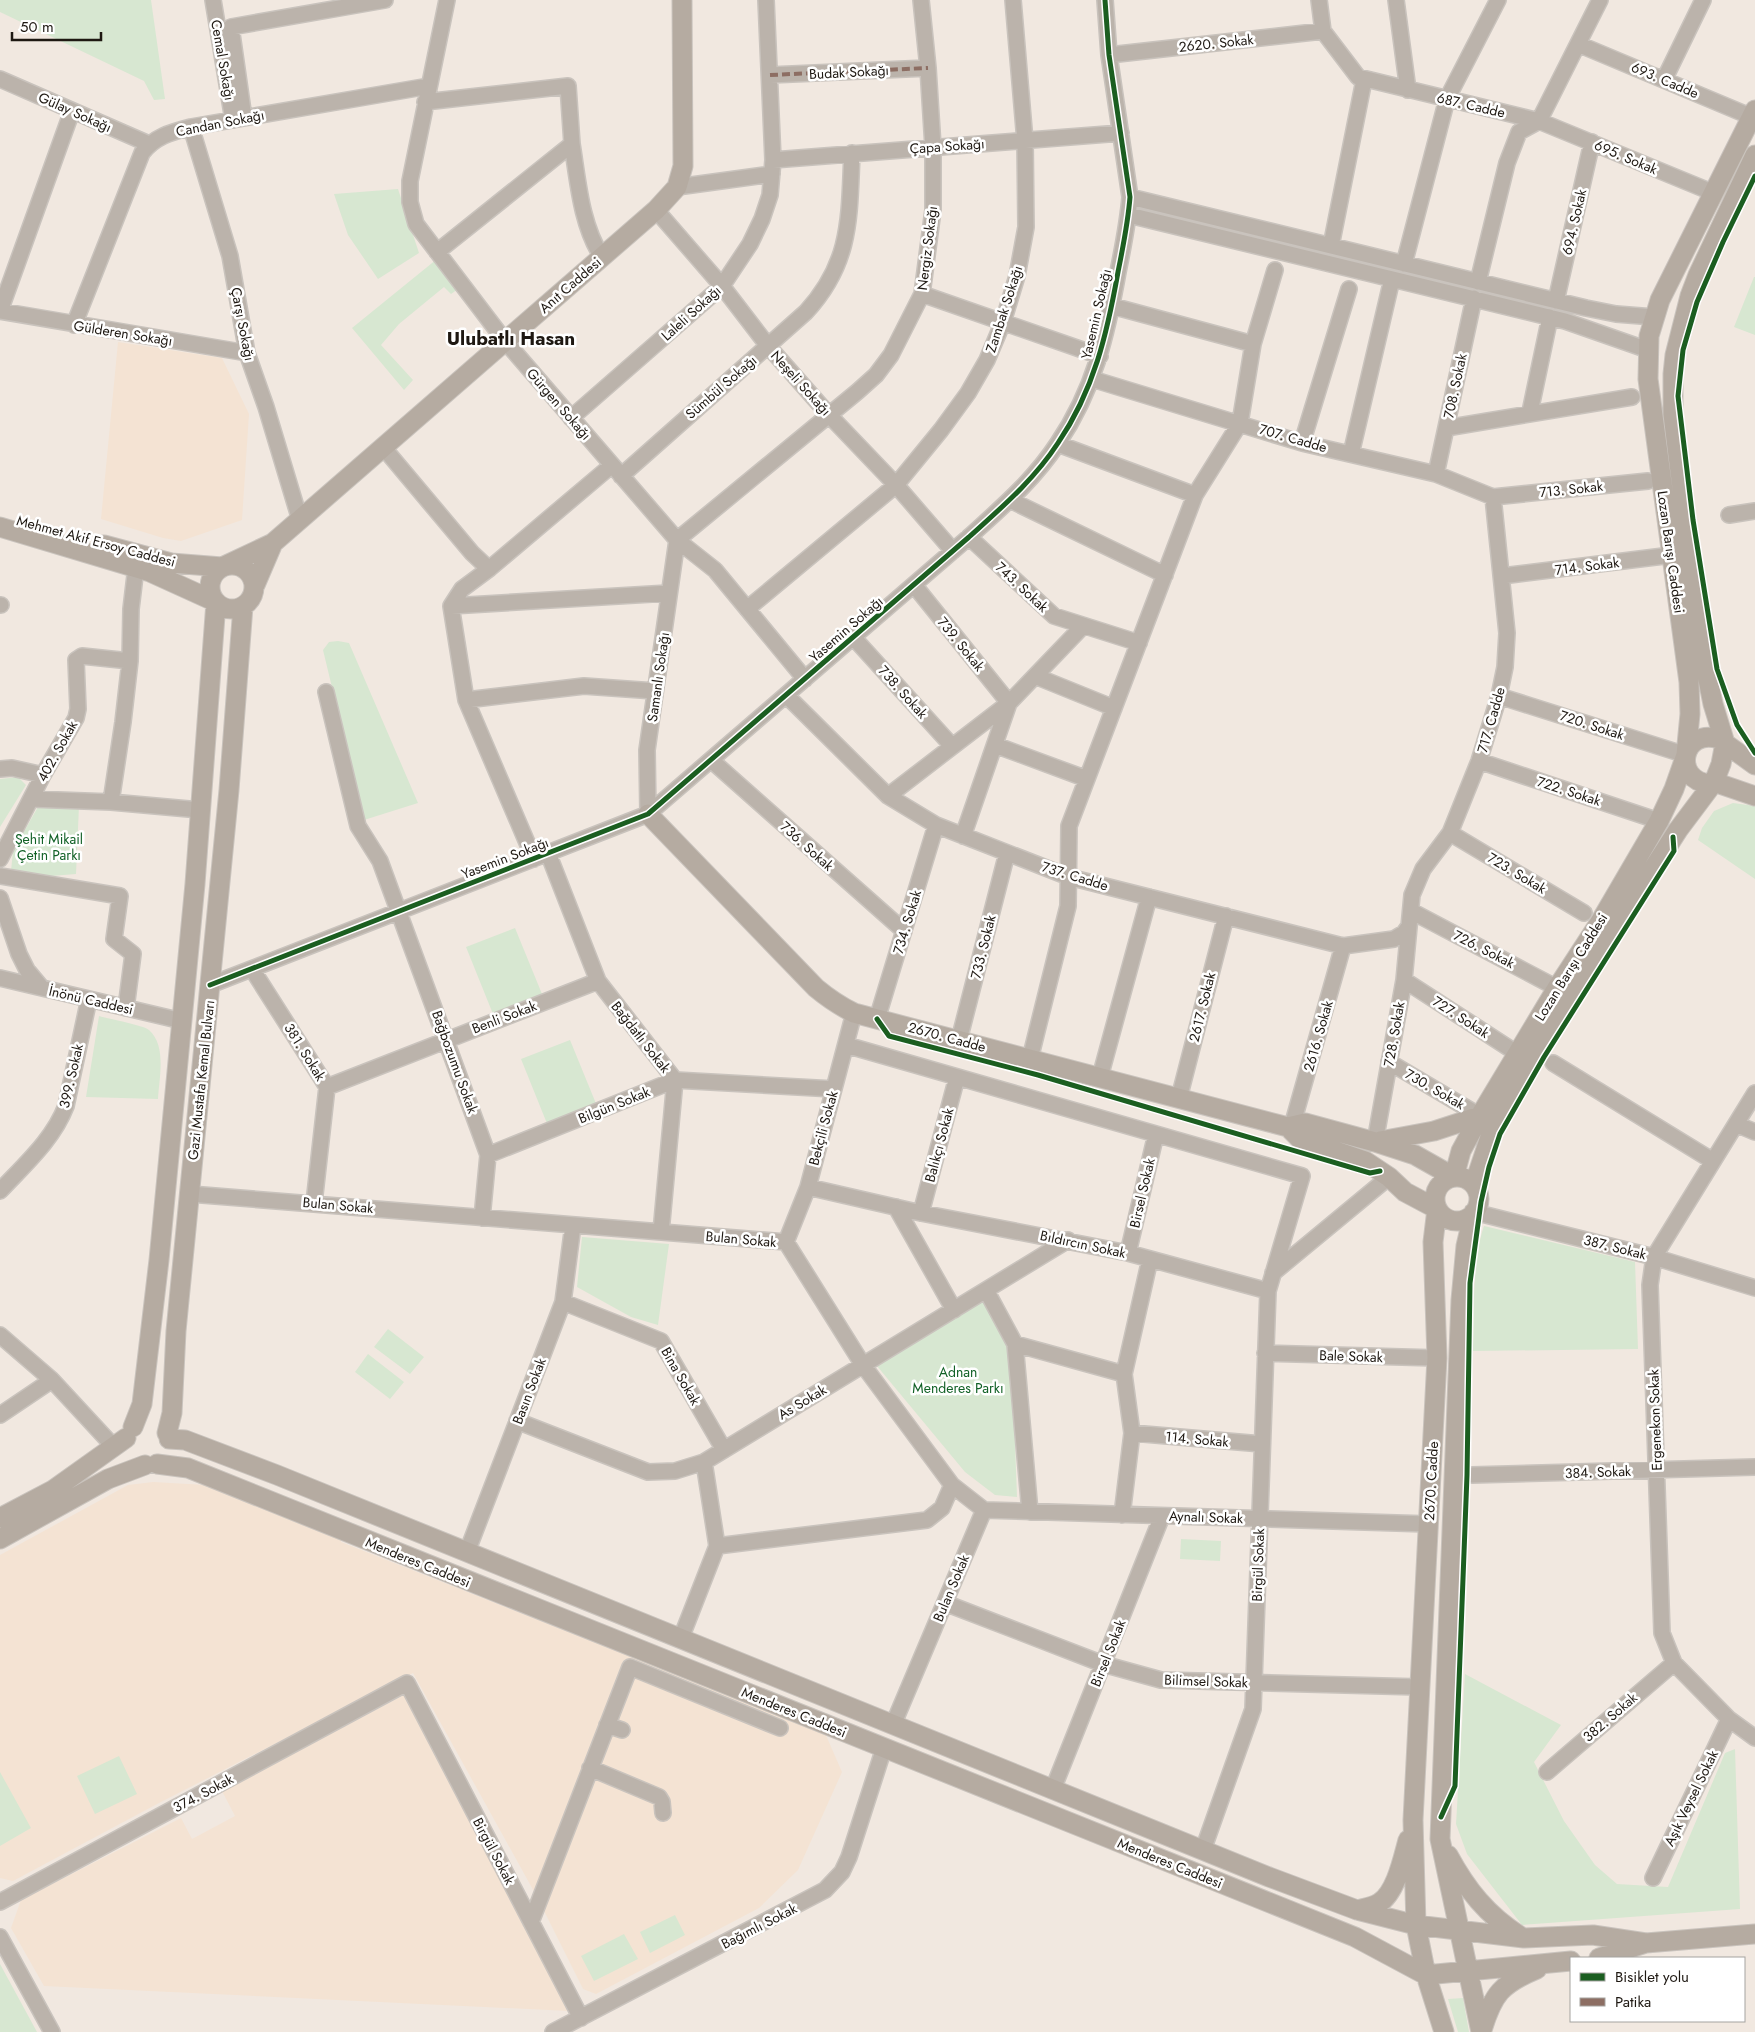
<svg xmlns="http://www.w3.org/2000/svg" width="1755" height="2032" font-family="Jost,sans-serif">
<style>
.built{fill:#f4e3d3}
.green{fill:#d7e7d1}
.lines{fill:none;stroke-linecap:round;stroke-linejoin:round}
.minor-casing{stroke:#c9c3bd;stroke-width:18}
.major-casing{stroke:#c9c3bd;stroke-width:21}
.minor{stroke:#bbb3ab;stroke-width:15}
.major{stroke:#b5aba1;stroke-width:19}
.quiet{stroke:#8d6e63;stroke-width:4;stroke-dasharray:8 4;stroke-linecap:butt}
.cycleway-casing{stroke:#fff;stroke-width:8}
.cycleway{stroke:#1b5e20;stroke-width:5}
.labels{text-anchor:middle;stroke-width:5;stroke-linejoin:round;paint-order:stroke}
.street-label{font-size:14px;fill:#1e1812;stroke:#fff}
.park-label{font-size:14px;fill:#116126;stroke:#fff}
.district-label{font-size:19px;font-weight:bold;fill:#1e1812;stroke:#fff}
</style>
<rect width="100%" height="100%" fill="#f1e8e0"/>
<path class="built" d="M 118,342 L 222,358 L 249,414 L 242,520 L 181,541 L 163,538 L 101,519 Z
M 153,1482 L 206,1485 L 225,1493 L 342,1531 L 341,1542 L 825,1733 L 842,1772 L 798,1870 L 759,1908 L 596,1994 L 583,1989 L 537,1897 L 413,1673 L 159,1803 L 13,1881 L 0,1878 L 0,1555 L 128,1485 Z
M 406,1694 L 569,2011 L 44,1986 L 11,1928 L 21,1900 L 181,1818 L 192,1839 L 235,1816 L 222,1791 Z"/>
<path class="green" d="M 0,0 L 151,0 L 165,99 L 154,100 L 144,81 L 0,12 Z
M 398,189 L 419,253 L 378,279 L 348,235 L 334,194 Z
M 437,259 L 461,287 L 451,294 L 444,287 L 399,324 L 381,345 L 413,380 L 404,390 L 352,328 Z
M 1754,277 L 1755,277 L 1755,335 L 1734,327 Z
M 338,641 L 349,643 L 418,803 L 364,820 L 323,650 L 329,642 Z
M 18,777 L 26,785 L 0,827 L 0,779 Z
M 1733,803 L 1755,806 L 1755,879 L 1698,840 L 1702,828 L 1714,811 Z
M 39,805 L 79,806 L 76,874 L 51,876 L 11,871 L 13,851 Z
M 515,928 L 542,994 L 493,1014 L 466,947 Z
M 99,1016 C 109,1019 143,1025 149,1030 C 167,1046 159,1078 158,1099 L 86,1097 Z
M 570,1040 L 597,1106 L 548,1126 L 521,1059 Z
M 1484,1226 L 1635,1262 L 1638,1349 L 1473,1351 C 1474,1315 1472,1260 1484,1226 Z
M 582,1237 L 669,1244 L 658,1325 L 631,1317 L 577,1287 Z
M 982,1301 L 1007,1342 L 1012,1362 L 1017,1497 L 995,1495 L 965,1472 L 877,1366 Z
M 388,1329 L 424,1357 L 410,1374 L 374,1347 Z
M 368,1354 L 404,1382 L 390,1399 L 355,1372 Z
M 1181,1539 L 1221,1541 L 1220,1561 L 1180,1559 Z
M 1465,1674 L 1561,1725 L 1534,1762 L 1564,1821 L 1595,1865 L 1617,1884 L 1668,1887 L 1725,1753 L 1735,1749 L 1740,1909 L 1522,1925 L 1467,1854 L 1456,1824 Z
M 119,1756 L 137,1794 L 95,1814 L 77,1776 Z
M 0,1772 L 31,1828 L 0,1846 Z
M 675,1915 L 685,1935 L 650,1953 L 640,1932 Z
M 624,1934 L 638,1959 L 594,1981 L 581,1956 Z
M 0,1964 L 37,2032 L 0,2032 Z
M 1463,1998 L 1469,2032 L 1458,2032 L 1448,1999 Z"/>
<g class="lines">
<defs>
<path id="minor" d="M 213,0 L 233,120
M 447,0 L 410,181 L 410,202 L 416,224 L 505,341 L 677,540 L 715,570 L 805,679
M 1319,0 L 1323,31 L 1358,77 L 1539,121 L 1600,0
M 1396,0 L 1408,90
M 1578,44 L 1752,117
M 1109,55 L 1323,31
M 770,75 L 928,68
M 0,79 L 149,144
M 1664,80 L 1703,0
M 425,102 L 568,86 L 572,144 L 437,252
M 72,111 L 0,311 L 247,353
M 244,118 L 231,27 L 385,0
M 191,127 L 230,256 L 247,353 L 266,407 L 300,520
M 572,144 C 578,181 581,225 602,257
M 773,160 L 1121,133
M 677,187 L 772,174
M 1130,197 L 1586,308 L 1616,314 L 1654,317
M 656,210 L 722,286 L 768,346 L 829,415 L 896,485 L 953,551
M 1129,215 L 1565,321 L 1648,350
M 1331,246 L 1364,80
M 1404,264 L 1447,99 L 1498,0
M 1478,282 L 1507,163 L 1519,132 L 1539,121 L 1714,193
M 922,294 L 1100,356
M 1556,301 L 1592,142
M 1112,306 L 1253,344
M 74,325 L 142,153 C 155,136 172,132 191,127 L 429,86
M 1092,379 L 1302,443 L 1436,474 L 1493,497 L 1648,481
M 1530,412 L 1550,317
M 571,418 L 722,286 L 750,244 L 762,219 L 770,195 L 773,160 L 766,0
M 1446,428 L 1632,397
M 1302,443 L 1349,289
M 1058,444 L 1195,495
M 383,447 L 472,553 L 489,569 L 462,589 L 451,606 L 466,700 L 534,859
M 1351,454 L 1392,279
M 1436,474 L 1474,298
M 621,476 L 806,312 C 852,262 849,217 852,153
M 1010,500 L 1165,575
M 1729,515 L 1755,511
M 969,537 L 1054,616 L 1139,643
M 489,569 L 612,465
M 1502,576 L 1672,555
M 914,585 L 1009,703 L 963,836
M 0,605 L 1,605
M 451,606 L 669,593
M 747,609 L 896,485 L 941,430 L 968,393 L 987,360 L 1003,322 L 1017,276 L 1026,227 L 1025,141 L 1013,0
M 853,637 L 952,746
M 1035,676 L 1114,708
M 326,692 L 358,826 L 380,861 L 488,1155 L 482,1218
M 786,695 L 888,796 L 936,825 L 1069,877 L 1343,946 L 1394,939 L 1404,933 L 1409,926
M 1499,696 L 1686,755
M 466,700 L 584,686 L 655,691
M 995,745 L 1087,779
M 711,760 L 904,931
M 1479,761 L 1659,821
M 0,769 L 12,768 L 43,775
M 888,796 L 1009,703 L 1083,626
M 31,799 L 111,802 L 200,810
M 111,802 L 123,722 L 130,661 L 131,609 L 136,567
M 648,814 L 647,750 L 677,540 L 857,392 L 876,375 L 891,355 L 922,294 L 933,210 L 933,147 L 928,68 L 921,0
M 1450,833 L 1584,913
M 548,853 L 598,981 L 675,1080 L 661,1232
M 0,859 L 43,775 L 76,718 L 78,709 L 76,660 L 82,656 L 130,661
M 0,876 L 120,896 L 114,939 L 133,954 L 126,1008
M 0,898 L 19,954 L 27,970 L 42,988
M 1411,911 L 1557,988
M 252,969 L 327,1087 L 314,1203
M 0,978 L 182,1021
M 1404,980 L 1518,1054
M 210,985 L 648,814 L 969,537 C 1001,508 1034,480 1058,443 C 1094,390 1107,334 1118,272 C 1123,247 1128,223 1130,197 L 1109,55 L 1105,0
M 877,1019 L 936,825
M 959,1040 L 1007,853
M 846,1045 L 1302,1176 L 1268,1291 L 1253,1709 L 1203,1850
M 1030,1059 L 1068,906 L 1069,826 L 1195,495 L 1240,423 L 1253,344 L 1275,270
M 1389,1062 L 1480,1116
M 1553,1063 L 1713,1161
M 1100,1077 L 1149,897
M 327,1087 L 598,981
M 1755,1093 L 1654,1257 L 1650,1285 L 1662,1633 L 1674,1663 L 1729,1719 L 1755,1738
M 1179,1098 L 1226,916
M 1736,1124 L 1755,1132
M 1292,1126 L 1343,946
M 1375,1142 L 1404,980 L 1412,895 L 1423,869 L 1450,833 L 1479,761 L 1499,696 L 1505,667 L 1507,633 L 1493,497
M 488,1155 L 675,1080 L 834,1089
M 808,1187 L 921,1213 L 1128,1253 L 1268,1291
M 0,1191 C 24,1165 53,1140 66,1106 L 89,999
M 190,1194 L 786,1242 L 863,1365 L 952,1485 L 984,1510 L 893,1725
M 896,1207 L 954,1310
M 1474,1212 L 1654,1257 L 1755,1288
M 921,1213 L 957,1077
M 786,1242 L 808,1187 L 854,1013
M 1128,1253 L 1156,1134
M 1273,1273 L 1389,1177
M 986,1290 L 1015,1344 L 1124,1374
M 563,1302 L 661,1341 L 724,1450
M 0,1335 L 52,1380
M 1015,1344 L 1030,1512
M 1265,1353 L 1437,1358
M 0,1415 L 52,1380 L 114,1447
M 517,1421 L 648,1472 L 675,1471 L 704,1462 L 1068,1240
M 1132,1433 L 1262,1444
M 1472,1475 L 1755,1467
M 984,1510 L 1428,1524
M 1122,1515 L 1132,1433 L 1124,1374 L 1150,1259
M 717,1546 L 927,1520 L 942,1508 L 952,1485
M 467,1552 L 563,1302 L 573,1225
M 945,1603 L 1103,1664 L 1161,1680 L 1420,1687
M 681,1638 L 717,1546 L 704,1462
M 607,1725 L 622,1730
M 590,1768 L 659,1797 L 662,1802 L 663,1813
M 1547,1772 L 1674,1663
M 1053,1789 L 1162,1516
M 1653,1878 L 1729,1719
M 0,1902 L 407,1683 L 581,2018
M 531,1922 L 630,1667 L 780,1728
M 0,1937 L 52,2032
M 553,2032 L 825,1890 L 842,1872 L 849,1857 L 884,1748"/>
<path id="major" d="M 0,527 L 150,572 L 216,602 L 195,884 L 159,1260 L 142,1404 L 133,1427
M 104,545 L 171,563 L 222,567 L 273,543 L 656,210 L 677,187 L 683,166 L 682,0
M210 587a22 22 0 1 1 44 0a22 22 0 1 1-44 0Z
M 255,585 L 273,543
M 1714,782 L 1710,784 C 1671,780 1682,727 1719,739 L 1755,765
M 1714,782 L 1755,796
M 648,814 L 816,988 C 828,998 840,1006 854,1013 L 1288,1127
M 1380,1141 L 1434,1131 L 1480,1116
M 1454,1177 L 1461,1151 L 1480,1116 L 1557,988 L 1600,922 L 1659,821 L 1674,789 L 1686,755 L 1690,714 L 1689,682 L 1648,379 L 1649,336 L 1660,300 L 1755,110
M1435 1199a22 22 0 1 1 44 0a22 22 0 1 1-44 0Z
M 1474,1185 L 1492,1131 L 1536,1051 L 1678,830 L 1714,782 L 1721,764 L 1725,743 L 1713,704 L 1701,645 L 1673,414 L 1673,374 L 1675,355 L 1690,296 L 1698,275 L 1755,155
M 1437,1209 L 1433,1242 L 1437,1358 L 1413,1820 L 1416,1925 L 1426,1975 L 1444,2032
M 1437,1209 L 1405,1192 L 1389,1177 L 1365,1161 L 1300,1139 L 1288,1127 L 1305,1123 L 1375,1142 L 1415,1155 L 1454,1177
M 1474,1212 L 1466,1246 L 1461,1300 L 1440,1839 L 1481,2032
M 167,1433 L 172,1413 L 176,1331 L 229,790 L 243,606
M 169,1439 L 185,1440 L 277,1475 L 1269,1877 L 1357,1910 L 1416,1925 L 1524,1938 L 1593,1935 L 1646,1943
M 157,1464 L 188,1468 L 1355,1937 L 1426,1975
M 0,1518 L 53,1490 L 126,1438
M 0,1539 L 108,1479 L 145,1465
M 1448,1855 C 1467,1890 1487,1915 1520,1936
M 1357,1910 C 1364,1908 1373,1907 1379,1903 C 1396,1893 1403,1858 1408,1840
M 1599,1958 L 1646,1943 L 1755,1934
M 1426,1975 L 1571,1961
M 1482,2030 C 1493,1994 1501,1984 1537,1969"/>
</defs>
<use href="#minor" class="minor-casing"/>
<use href="#major" class="major-casing"/>
<use href="#minor" class="minor"/>
<use href="#major" class="major"/>
<path class="quiet" d="M 770,75 L 928,68"/>
<defs>
<path id="cycleway" d="M 1755,176 L 1723,242 L 1697,302 L 1683,350 L 1678,396 L 1693,520 L 1717,669 L 1737,725 L 1755,753
M 210,985 L 648,814 L 969,537 C 1001,508 1034,480 1058,443 C 1094,390 1107,334 1118,272 C 1123,247 1128,223 1130,197 L 1109,55 L 1105,0
M 877,1019 L 889,1036 L 1038,1075 L 1370,1173 L 1380,1171
M 1441,1817 L 1455,1786 L 1467,1475 L 1470,1283 L 1481,1202 L 1489,1167 L 1500,1134 L 1544,1057 L 1674,851 L 1673,837"/>
</defs>
<use href="#cycleway" class="cycleway-casing"/>
<use href="#cycleway" class="cycleway"/>
</g>
<g class="labels">
<g class="street-label">
<text transform="translate(1216 43) rotate(-6)" y="5">2620. Sokak</text>
<text transform="translate(223 60) rotate(80)" y="5">Cemal Sokağı</text>
<text transform="translate(849 72) rotate(-3)" y="5">Budak Sokağı</text>
<text transform="translate(1665 80) rotate(23)" y="5">693. Cadde</text>
<text transform="translate(1471 105) rotate(13)" y="5">687. Cadde</text>
<text transform="translate(75 112) rotate(24)" y="5">Gülay Sokağı</text>
<text transform="translate(220 123) rotate(-11)" y="5">Candan Sokağı</text>
<text transform="translate(947 146) rotate(-4)" y="5">Çapa Sokağı</text>
<text transform="translate(1626 157) rotate(23)" y="5">695. Sokak</text>
<text transform="translate(1574 222) rotate(-77)" y="5">694. Sokak</text>
<text transform="translate(927 248) rotate(-83)" y="5">Nergiz Sokağı</text>
<text transform="translate(570 285) rotate(-41)" y="5">Anıt Caddesi</text>
<text transform="translate(1004 309) rotate(-72)" y="5">Zambak Sokağı</text>
<text transform="translate(691 313) rotate(-42)" y="5">Laleli Sokağı</text>
<text transform="translate(1096 314) rotate(-77)" y="5">Yasemin Sokağı</text>
<text transform="translate(243 324) rotate(79)" y="5">Çarşı Sokağı</text>
<text transform="translate(123 333) rotate(9)" y="5">Gülderen Sokağı</text>
<text transform="translate(801 383) rotate(48)" y="5">Neşeli Sokağı</text>
<text transform="translate(1455 386) rotate(-78)" y="5">708. Sokak</text>
<text transform="translate(721 387) rotate(-41)" y="5">Sümbül Sokağı</text>
<text transform="translate(559 404) rotate(49)" y="5">Gürgen Sokağı</text>
<text transform="translate(1293 438) rotate(16)" y="5">707. Cadde</text>
<text transform="translate(1571 489) rotate(-6)" y="5">713. Sokak</text>
<text transform="translate(96 541) rotate(15)" y="5">Mehmet Akif Ersoy Caddesi</text>
<text transform="translate(1671 552) rotate(82)" y="5">Lozan Barışı Caddesi</text>
<text transform="translate(1587 566) rotate(-7)" y="5">714. Sokak</text>
<text transform="translate(1022 587) rotate(43)" y="5">743. Sokak</text>
<text transform="translate(846 629) rotate(-41)" y="5">Yasemin Sokağı</text>
<text transform="translate(961 644) rotate(51)" y="5">739. Sokak</text>
<text transform="translate(658 677) rotate(-82)" y="5">Samanlı Sokağı</text>
<text transform="translate(903 692) rotate(48)" y="5">738. Sokak</text>
<text transform="translate(1491 720) rotate(-74)" y="5">717. Cadde</text>
<text transform="translate(1592 725) rotate(18)" y="5">720. Sokak</text>
<text transform="translate(57 751) rotate(-61)" y="5">402. Sokak</text>
<text transform="translate(1569 791) rotate(18)" y="5">722. Sokak</text>
<text transform="translate(807 846) rotate(42)" y="5">736. Sokak</text>
<text transform="translate(505 858) rotate(-21)" y="5">Yasemin Sokağı</text>
<text transform="translate(1517 873) rotate(31)" y="5">723. Sokak</text>
<text transform="translate(1075 876) rotate(17)" y="5">737. Cadde</text>
<text transform="translate(907 922) rotate(-73)" y="5">734. Sokak</text>
<text transform="translate(983 947) rotate(-76)" y="5">733. Sokak</text>
<text transform="translate(1484 949) rotate(27)" y="5">726. Sokak</text>
<text transform="translate(1571 967) rotate(-58)" y="5">Lozan Barışı Caddesi</text>
<text transform="translate(91 1000) rotate(13)" y="5">İnönü Caddesi</text>
<text transform="translate(1202 1007) rotate(-76)" y="5">2617. Sokak</text>
<text transform="translate(504 1017) rotate(-21)" y="5">Benli Sokak</text>
<text transform="translate(1461 1017) rotate(33)" y="5">727. Sokak</text>
<text transform="translate(1394 1034) rotate(-80)" y="5">728. Sokak</text>
<text transform="translate(1318 1036) rotate(-74)" y="5">2616. Sokak</text>
<text transform="translate(641 1037) rotate(52)" y="5">Bağdatlı Sokak</text>
<text transform="translate(947 1037) rotate(15)" y="5">2670. Cadde</text>
<text transform="translate(305 1052) rotate(58)" y="5">381. Sokak</text>
<text transform="translate(455 1062) rotate(70)" y="5">Bağbozumu Sokak</text>
<text transform="translate(71 1076) rotate(-77)" y="5">399. Sokak</text>
<text transform="translate(201 1080) rotate(-84)" y="5">Gazi Mustafa Kemal Bulvarı</text>
<text transform="translate(1435 1089) rotate(30)" y="5">730. Sokak</text>
<text transform="translate(614 1105) rotate(-22)" y="5">Bilgün Sokak</text>
<text transform="translate(823 1128) rotate(-75)" y="5">Bekçili Sokak</text>
<text transform="translate(939 1145) rotate(-75)" y="5">Balıkçı Sokak</text>
<text transform="translate(1142 1193) rotate(-77)" y="5">Birsel Sokak</text>
<text transform="translate(338 1205) rotate(5)" y="5">Bulan Sokak</text>
<text transform="translate(741 1239) rotate(5)" y="5">Bulan Sokak</text>
<text transform="translate(1083 1244) rotate(12)" y="5">Bıldırcın Sokak</text>
<text transform="translate(1615 1247) rotate(14)" y="5">387. Sokak</text>
<text transform="translate(1351 1356) rotate(2)" y="5">Bale Sokak</text>
<text transform="translate(681 1376) rotate(60)" y="5">Bina Sokak</text>
<text transform="translate(529 1391) rotate(-69)" y="5">Basın Sokak</text>
<text transform="translate(802 1402) rotate(-31)" y="5">As Sokak</text>
<text transform="translate(1655 1420) rotate(-92)" y="5">Ergenekon Sokak</text>
<text transform="translate(1197 1439) rotate(5)" y="5">114. Sokak</text>
<text transform="translate(1598 1472) rotate(-2)" y="5">384. Sokak</text>
<text transform="translate(1431 1481) rotate(-87)" y="5">2670. Cadde</text>
<text transform="translate(1206 1517) rotate(2)" y="5">Aynalı Sokak</text>
<text transform="translate(418 1562) rotate(22)" y="5">Menderes Caddesi</text>
<text transform="translate(1258 1565) rotate(-88)" y="5">Birgül Sokak</text>
<text transform="translate(951 1588) rotate(-67)" y="5">Bulan Sokak</text>
<text transform="translate(1108 1653) rotate(-68)" y="5">Birsel Sokak</text>
<text transform="translate(1206 1681) rotate(2)" y="5">Bilimsel Sokak</text>
<text transform="translate(794 1712) rotate(22)" y="5">Menderes Caddesi</text>
<text transform="translate(1610 1717) rotate(-41)" y="5">382. Sokak</text>
<text transform="translate(203 1793) rotate(-28)" y="5">374. Sokak</text>
<text transform="translate(1691 1798) rotate(-64)" y="5">Aşık Veysel Sokak</text>
<text transform="translate(494 1851) rotate(62)" y="5">Birgül Sokak</text>
<text transform="translate(1170 1863) rotate(22)" y="5">Menderes Caddesi</text>
<text transform="translate(759 1926) rotate(-27)" y="5">Bağımlı Sokak</text>
</g>
<g class="park-label">
<text x="49" y="844">Şehit Mikail<tspan x="49" dy="16">Çetin Parkı</tspan></text>
<text x="958" y="1377">Adnan<tspan x="958" dy="16">Menderes Parkı</tspan></text>
</g>
<g class="district-label">
<text x="511" y="345">Ulubatlı Hasan</text>
</g>
</g>
<rect x="1570" y="1957" width="175" height="65" fill="#ffffff" stroke="#a5a3a0"/>
<rect x="1580" y="1973" width="25" height="8" fill="#1b5e20" stroke="#a5a3a0"/>
<text x="1615" y="1982" font-size="15" fill="#1e1812">Bisiklet yolu</text>
<rect x="1580" y="1998" width="25" height="8" fill="#8d6e63" stroke="#a5a3a0"/>
<text x="1615" y="2007" font-size="15" fill="#1e1812">Patika</text>
<path d="M12 32v8h89v-8" fill="none" stroke="#1e1812" stroke-width="2.5"/>
<text x="20" y="32" font-size="15" fill="#1e1812" stroke="#ffffff" stroke-width="4" paint-order="stroke">50 m</text>
</svg>
